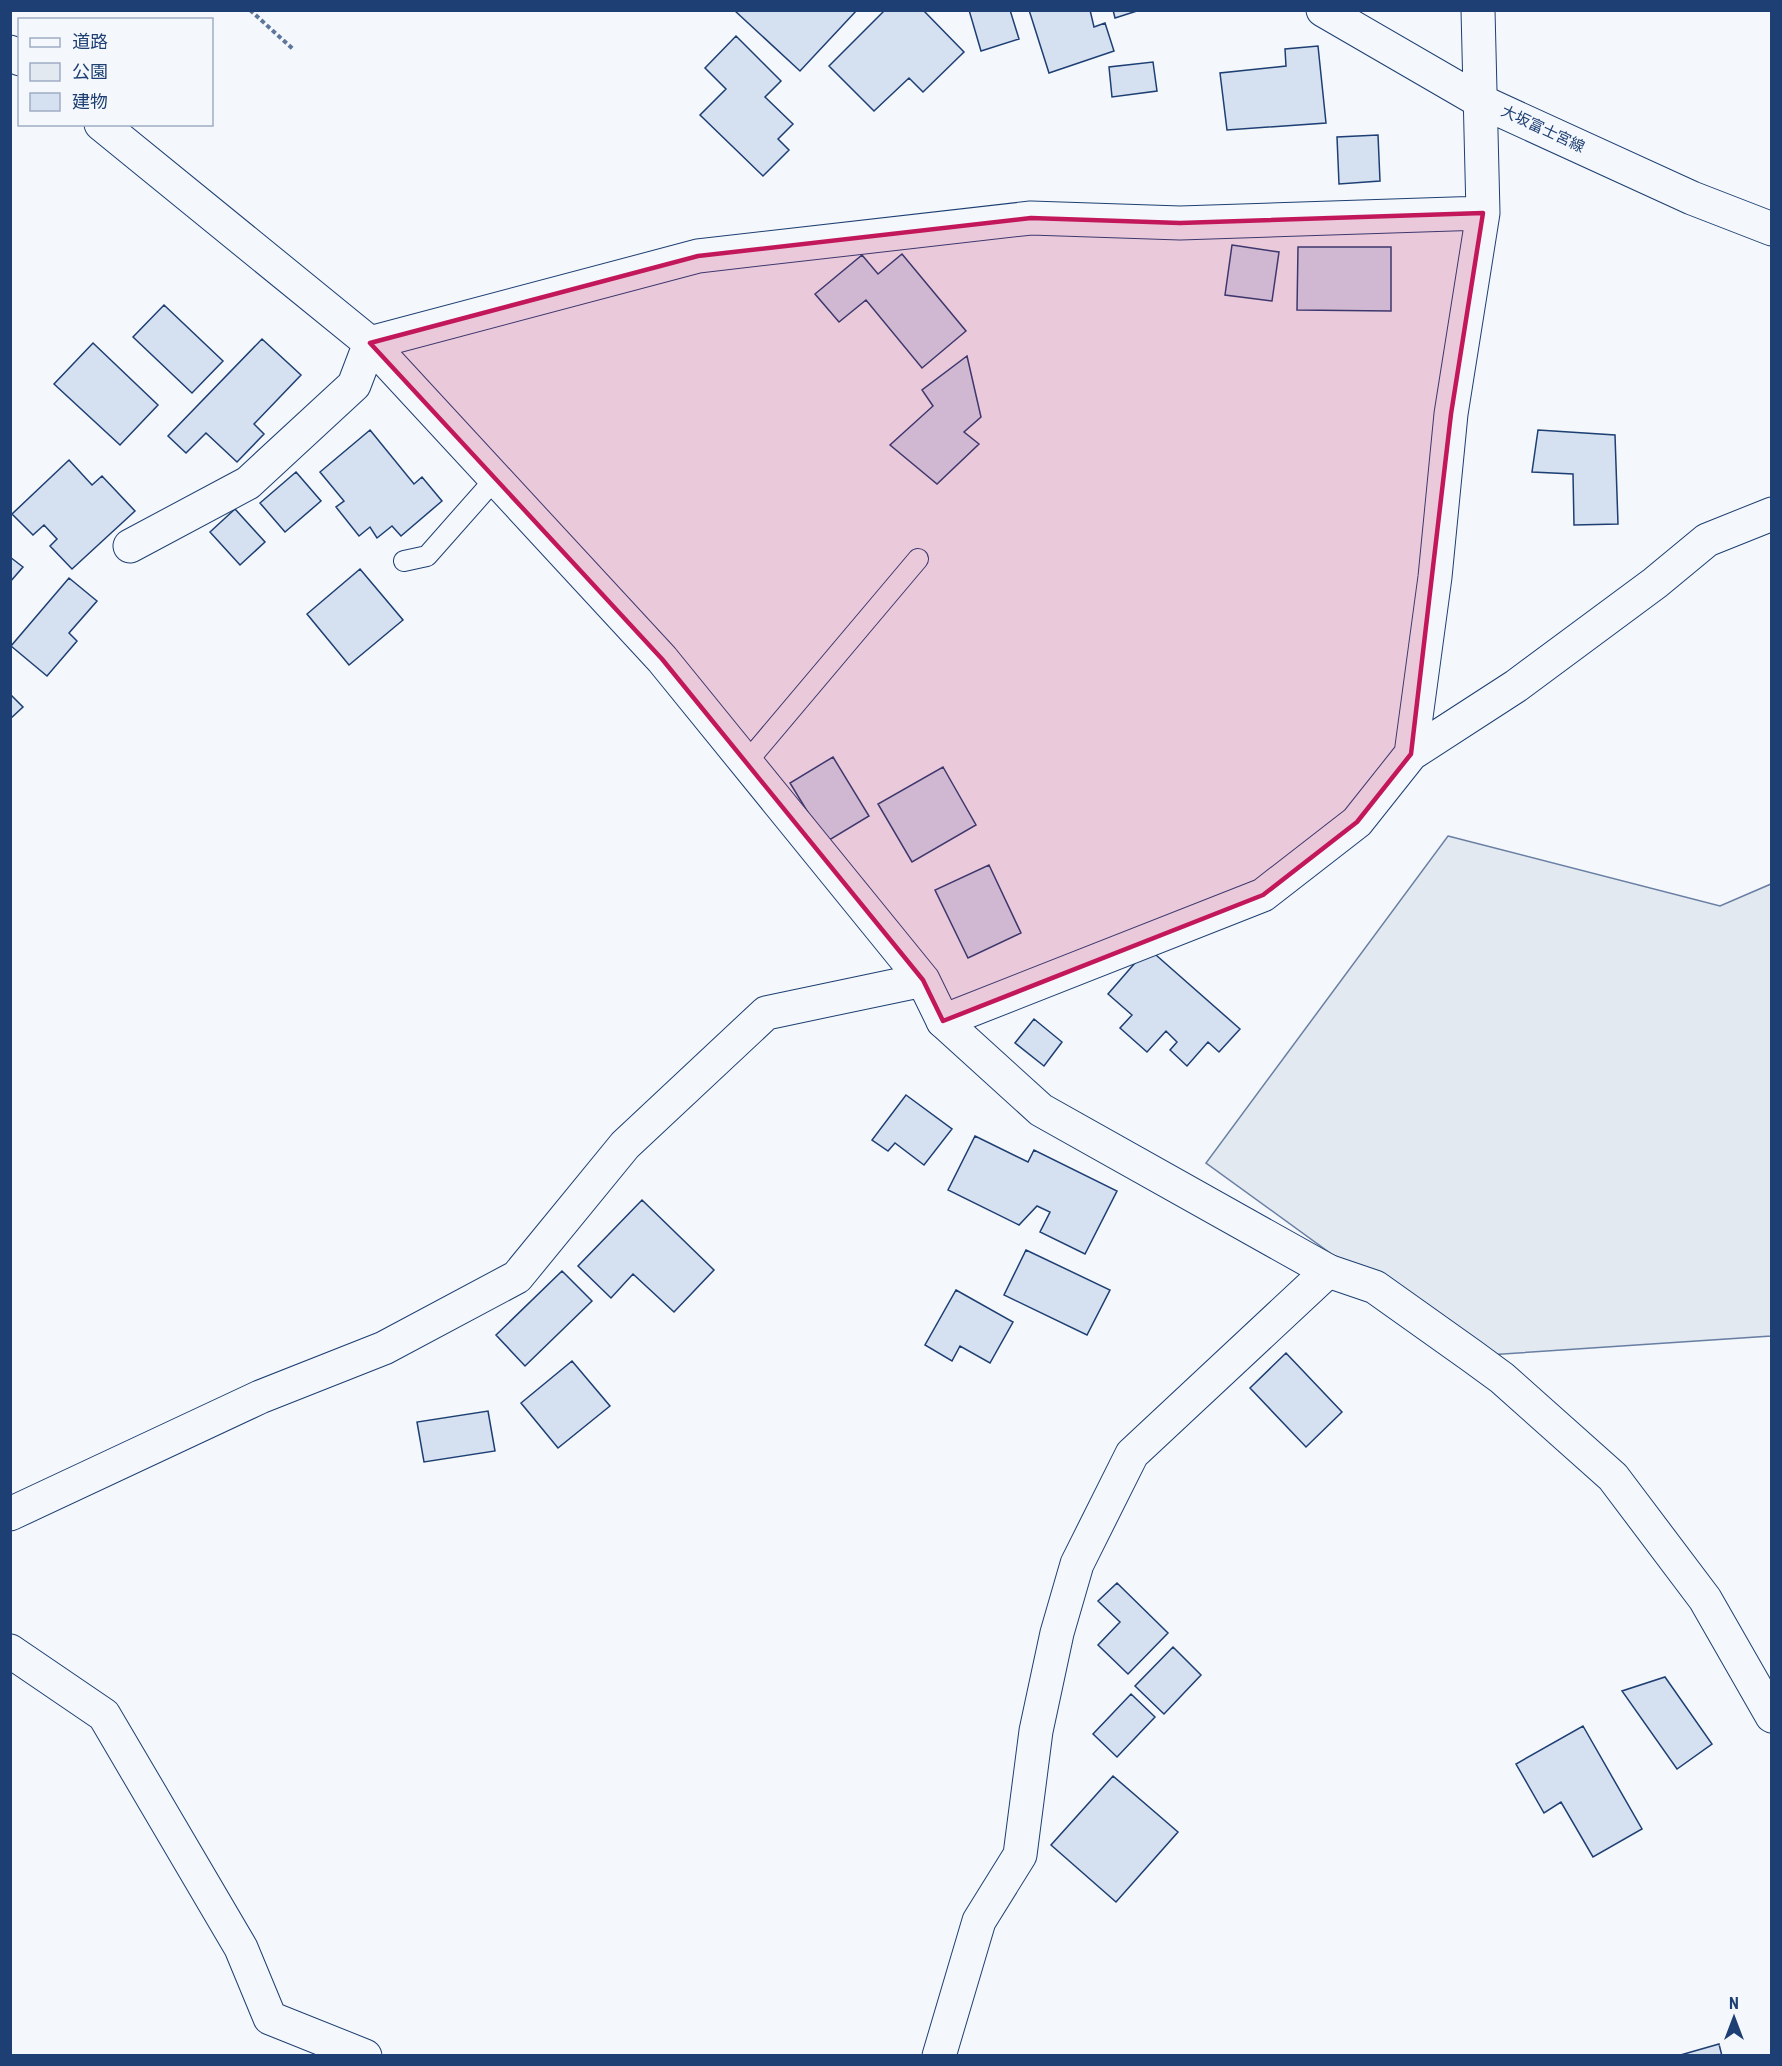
<svg xmlns="http://www.w3.org/2000/svg" width="1782" height="2066" font-family="'Roboto Condensed','Noto Sans JP',sans-serif">
<style>
.green{fill:#e3e9f0;stroke:#687fa3;stroke-width:1.5}
.building{fill:#d5e0f0;stroke:#1d3f73;stroke-width:1.5}
.lines{fill:none;stroke-linecap:round;stroke-linejoin:round}
.service-casing{stroke:#1d3f73;stroke-width:22}
.minor-casing{stroke:#1d3f73;stroke-width:35}
.tertiary-casing{stroke:#1d3f73;stroke-width:35}
.secondary-casing{stroke:#1d3f73;stroke-width:35}
.path{stroke:#5e769c;stroke-width:4;stroke-dasharray:4.5 3;stroke-linecap:butt}
.service{stroke:#f4f7fb;stroke-width:20}
.minor{stroke:#f4f7fb;stroke-width:33}
.tertiary{stroke:#f4f7fb;stroke-width:33}
.secondary{stroke:#f4f7fb;stroke-width:33}
.marked{fill:#c2185b;fill-opacity:0.2;stroke:#c2185b;stroke-width:4.5;stroke-linejoin:round}
.labels{text-anchor:middle;stroke-width:4.5;stroke-linejoin:round;paint-order:stroke}
.street-label{font-size:15px;fill:#1d3f73;stroke:#f4f7fb}
</style>
<rect width="100%" height="100%" fill="#f4f7fb"/>
<path class="green" d="M 1448,836 L 1720,906 L 1771,884 L 1771,1336 L 1472,1356 L 1206,1163 Z"/>
<path class="building" d="M 734,10 L 857,10 L 800,71 Z
M 885,10 L 923,10 L 964,52 L 923,92 L 909,78 L 874,111 L 829,66 Z
M 969,10 L 1010,10 L 1019,39 L 981,51 Z
M 1029,10 L 1090,10 L 1094,27 L 1105,23 L 1114,51 L 1049,73 Z
M 1113,10 L 1140,10 L 1115,18 Z
M 736,36 L 781,81 L 765,97 L 793,124 L 778,139 L 789,150 L 763,176 L 700,115 L 726,89 L 705,68 Z
M 1318,46 L 1326,123 L 1227,130 L 1220,73 L 1286,66 L 1285,49 Z
M 1153,62 L 1157,91 L 1112,97 L 1109,67 Z
M 1378,135 L 1380,181 L 1339,184 L 1337,137 Z
M 1232,245 L 1279,252 L 1272,301 L 1225,295 Z
M 1298,247 L 1391,247 L 1391,311 L 1297,310 Z
M 902,254 L 966,331 L 922,368 L 866,300 L 839,322 L 815,294 L 862,255 L 878,274 Z
M 164,305 L 223,361 L 192,393 L 133,337 Z
M 262,339 L 301,375 L 254,424 L 264,434 L 237,462 L 206,433 L 186,453 L 168,436 Z
M 93,343 L 158,405 L 120,445 L 54,384 Z
M 967,356 L 981,417 L 964,432 L 979,444 L 937,484 L 890,445 L 933,406 L 922,390 Z
M 370,430 L 414,484 L 422,477 L 442,501 L 401,536 L 392,526 L 377,538 L 370,527 L 359,536 L 336,507 L 344,501 L 320,472 Z
M 1538,430 L 1615,435 L 1618,524 L 1574,525 L 1573,474 L 1532,472 Z
M 69,460 L 92,485 L 102,476 L 135,511 L 72,569 L 50,546 L 57,539 L 44,525 L 33,535 L 12,514 Z
M 296,472 L 321,501 L 285,532 L 260,503 Z
M 235,509 L 265,542 L 240,565 L 210,532 Z
M 10,557 L 23,567 L 10,582 Z
M 360,569 L 403,620 L 349,665 L 307,614 Z
M 69,578 L 97,601 L 69,633 L 77,641 L 47,676 L 11,646 Z
M 10,694 L 23,707 L 10,719 Z
M 833,757 L 869,816 L 826,842 L 790,783 Z
M 943,767 L 976,825 L 912,862 L 878,804 Z
M 989,865 L 1021,933 L 968,958 L 935,890 Z
M 1148,948 L 1240,1029 L 1219,1052 L 1208,1042 L 1187,1066 L 1170,1050 L 1177,1042 L 1166,1031 L 1147,1052 L 1120,1028 L 1132,1015 L 1108,994 Z
M 1034,1019 L 1062,1042 L 1044,1066 L 1015,1043 Z
M 906,1095 L 952,1129 L 924,1165 L 895,1143 L 888,1151 L 872,1140 Z
M 975,1136 L 1028,1162 L 1034,1150 L 1117,1191 L 1085,1254 L 1040,1232 L 1050,1212 L 1037,1206 L 1019,1225 L 948,1190 Z
M 642,1200 L 714,1270 L 674,1312 L 633,1274 L 611,1298 L 578,1266 Z
M 1026,1250 L 1110,1290 L 1087,1335 L 1004,1295 Z
M 562,1271 L 592,1301 L 525,1366 L 496,1335 Z
M 956,1290 L 1013,1322 L 990,1363 L 960,1346 L 952,1361 L 925,1345 Z
M 1286,1353 L 1342,1412 L 1306,1447 L 1250,1388 Z
M 572,1361 L 610,1406 L 558,1448 L 521,1403 Z
M 488,1411 L 495,1451 L 424,1462 L 417,1422 Z
M 1117,1583 L 1168,1633 L 1128,1674 L 1098,1645 L 1120,1622 L 1098,1601 Z
M 1173,1647 L 1201,1675 L 1164,1714 L 1135,1686 Z
M 1665,1677 L 1712,1744 L 1677,1769 L 1622,1691 Z
M 1131,1694 L 1155,1717 L 1117,1757 L 1093,1734 Z
M 1583,1726 L 1642,1829 L 1593,1857 L 1561,1802 L 1544,1813 L 1516,1764 Z
M 1113,1776 L 1178,1832 L 1116,1902 L 1051,1845 Z
M 1719,2044 L 1722,2056 L 1677,2056 Z"/>
<g class="lines">
<defs>
<path id="service" d="M 404,561 L 427,556 L 495,479
M 746,763 L 918,559"/>
<path id="minor" d="M 10,52 L 20,59
M 101,124 L 370,343
M 370,343 L 698,256 L 1031,218 L 1180,223 L 1483,213
M 130,546 L 248,483 L 354,385 L 370,343
M 1411,754 L 1435,577 L 1451,414 L 1483,213 L 1478,10
M 943,1021 L 1263,895 L 1357,822 L 1411,754 L 1516,686 L 1655,583 L 1707,540 L 1772,514
M 10,1651 L 104,1715 L 241,1948 L 270,2018 L 365,2056
M 939,2056 L 979,1921 L 1020,1855 L 1036,1731 L 1057,1633 L 1077,1564 L 1132,1454 L 1328,1271"/>
<path id="tertiary" d="M 370,343 L 662,659 L 923,980 L 943,1021 L 1041,1110 L 1328,1271 L 1375,1287 L 1472,1356 L 1502,1378 L 1613,1477 L 1705,1599 L 1772,1716
M 10,1514 L 260,1397 L 384,1348 L 517,1277 L 625,1145 L 766,1013 L 923,980"/>
<path id="secondary" d="M 1323,10 L 1480,101 L 1692,198 L 1772,229"/>
</defs>
<use href="#service" class="service-casing"/>
<use href="#minor" class="minor-casing"/>
<use href="#tertiary" class="tertiary-casing"/>
<use href="#secondary" class="secondary-casing"/>
<path class="path" d="M 250,10 L 294,50"/>
<use href="#service" class="service"/>
<use href="#minor" class="minor"/>
<use href="#tertiary" class="tertiary"/>
<use href="#secondary" class="secondary"/>
</g>
<path class="marked" d="M 1483,213 L 1451,414 L 1411,754 L 1357,822 L 1263,895 L 943,1021 L 923,980 L 662,659 L 370,343 L 698,256 L 1031,218 L 1180,223 Z"/>
<g class="labels">
<g class="street-label">
<text transform="translate(1543 129) rotate(25)" y="5">大坂富士宮線</text>
</g>
</g>
<rect width="1782" height="2066" fill="none" stroke="#1d3f73" stroke-width="24"/>
<rect x="18" y="18" width="195" height="108" fill="#f4f7fb" stroke="#9eadc5" stroke-width="1.5"/>
<rect x="30" y="38" width="30" height="9" fill="#f4f7fb" stroke="#9eadc5" stroke-width="1.5"/>
<text x="72" y="48" font-size="18" fill="#1d3f73">道路</text>
<rect x="30" y="63" width="30" height="18" fill="#e3e9f0" stroke="#9eadc5" stroke-width="1.5"/>
<text x="72" y="78" font-size="18" fill="#1d3f73">公園</text>
<rect x="30" y="93" width="30" height="18" fill="#d5e0f0" stroke="#9eadc5" stroke-width="1.5"/>
<text x="72" y="108" font-size="18" fill="#1d3f73">建物</text>
<g transform="translate(1734 2018)" stroke="#f4f7fb" stroke-width="4.5" paint-order="stroke">
<path d="M0-4.5L10 22L0 15L-10 22Z" fill="#1d3f73"/>
<text y="-9" font-size="16" font-weight="bold" text-anchor="middle" fill="#1d3f73">N</text>
</g>
</svg>
